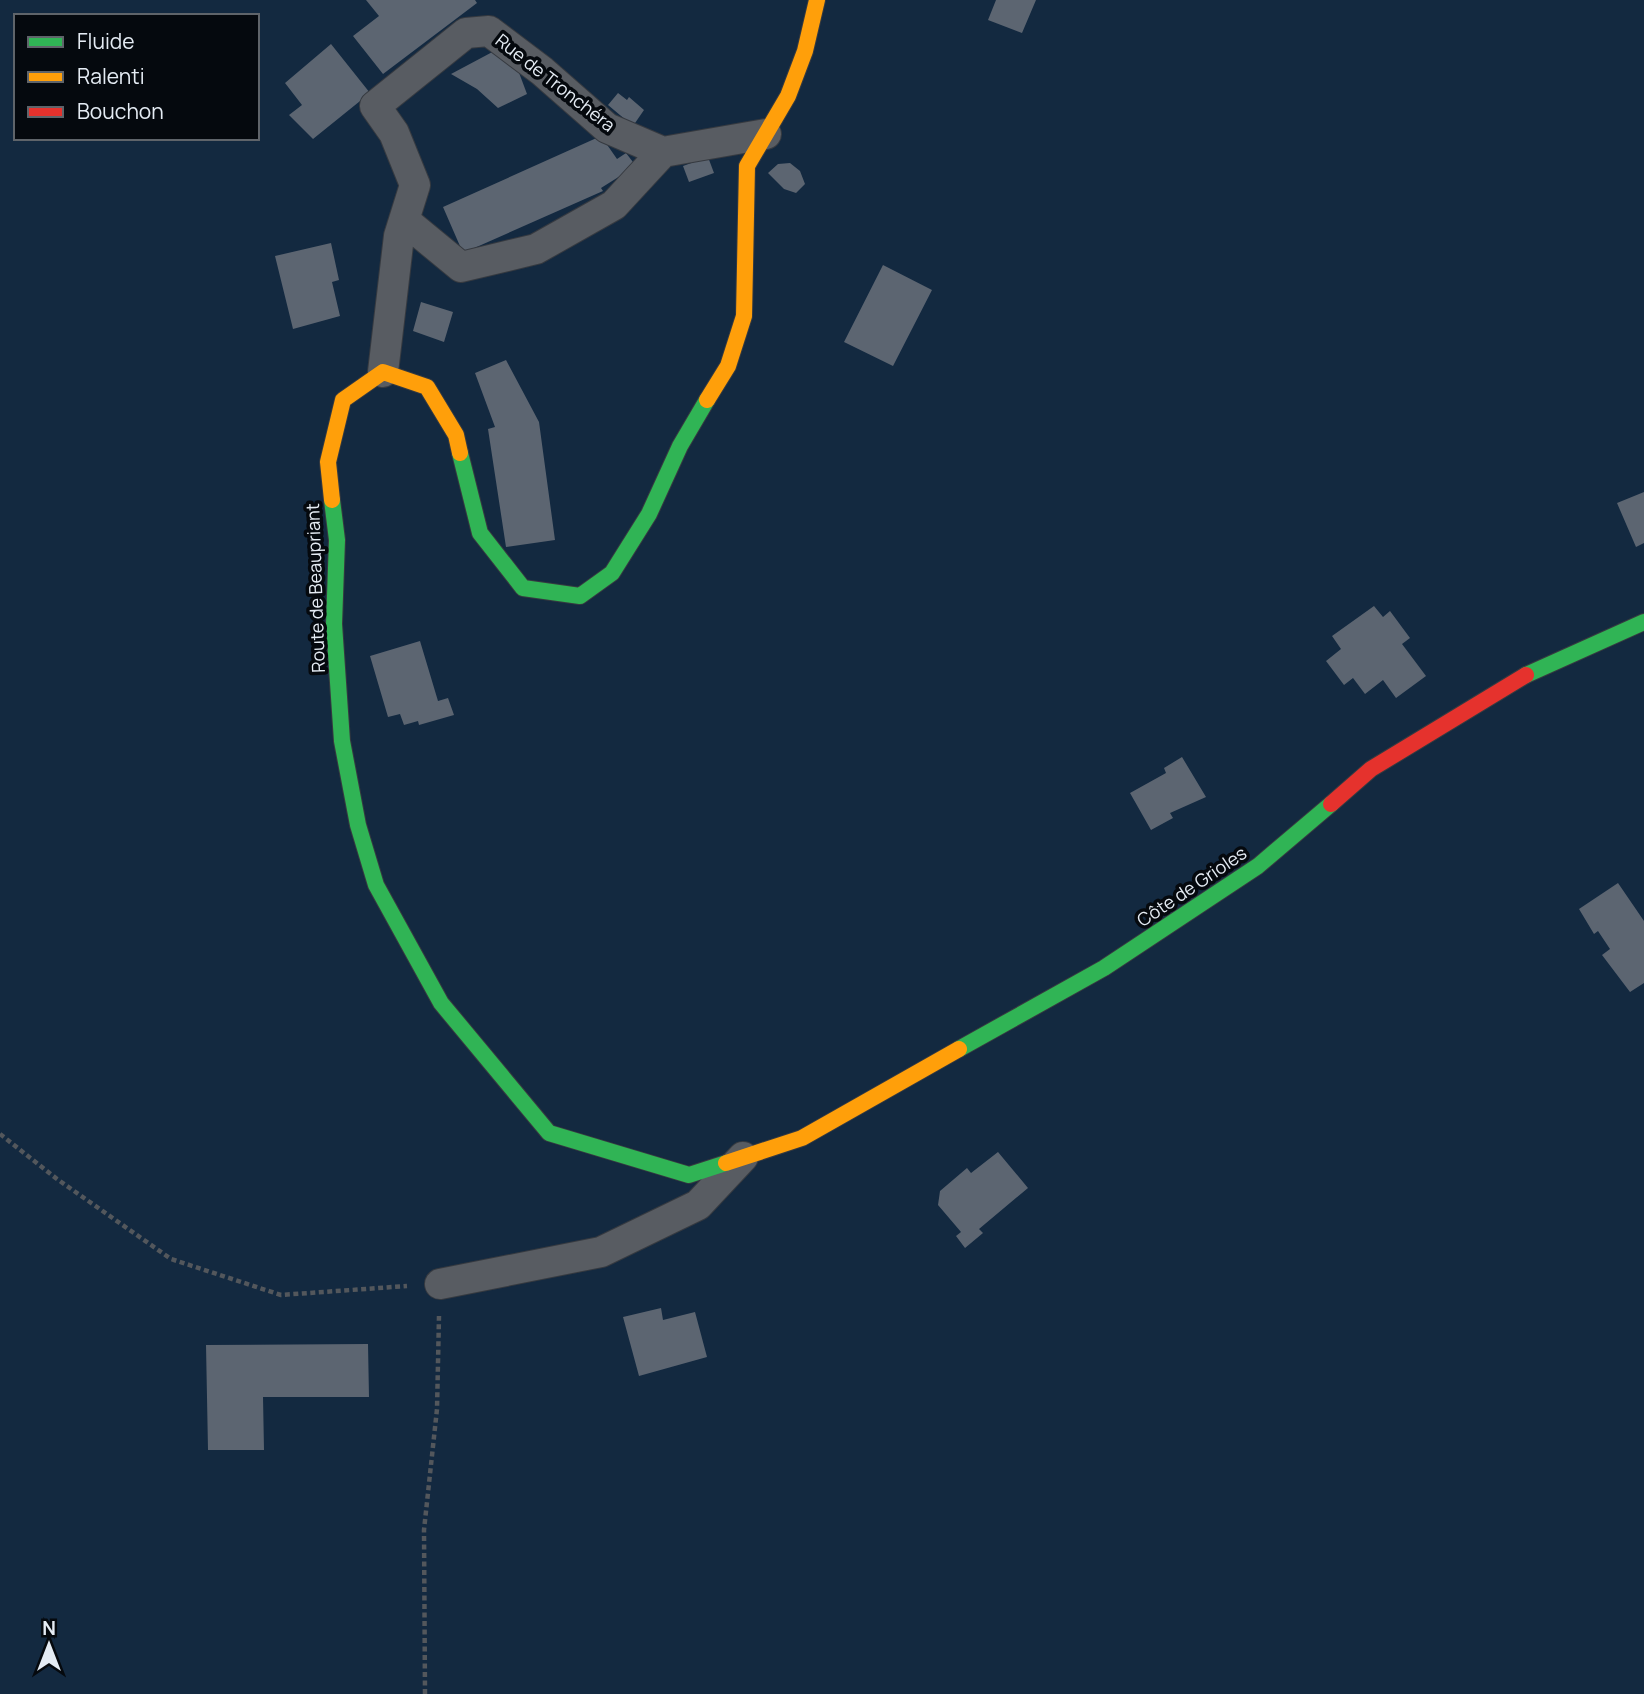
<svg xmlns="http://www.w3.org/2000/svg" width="1644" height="1694" font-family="Manrope,sans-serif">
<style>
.green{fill:#132940;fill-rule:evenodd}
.building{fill:#5c6571}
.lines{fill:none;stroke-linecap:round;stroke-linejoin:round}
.street-casing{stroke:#363a40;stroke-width:32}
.fast-casing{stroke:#363a40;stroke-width:18}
.slow-casing{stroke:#363a40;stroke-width:18}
.jam-casing{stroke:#363a40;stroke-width:18}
.path{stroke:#53575c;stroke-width:4.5;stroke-dasharray:5 3.5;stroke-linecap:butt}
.street{stroke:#585c62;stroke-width:30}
.fast{stroke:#30b455;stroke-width:16}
.slow{stroke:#ff9f0a;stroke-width:16}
.jam{stroke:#e5322d;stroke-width:16}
.labels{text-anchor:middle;stroke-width:7;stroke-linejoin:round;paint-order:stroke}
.street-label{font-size:18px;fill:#e5ecf4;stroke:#05090e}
</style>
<rect width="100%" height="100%" fill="#191f26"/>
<path class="green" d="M 0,0 L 1644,0 L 1644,1694 L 0,1694 ZM 16,16 L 257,16 L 257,138 L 16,138 Z"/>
<path class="building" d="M 366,0 L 475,0 L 477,3 L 383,74 L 353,36 L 379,16 Z
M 996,0 L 1036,0 L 1022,33 L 988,20 Z
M 331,44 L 370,93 L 313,139 L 289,115 L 302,105 L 285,83 Z
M 498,49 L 518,70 L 527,94 L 498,108 L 477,89 L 451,74 Z
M 618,93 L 627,100 L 629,97 L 644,110 L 633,126 L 608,105 Z
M 601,136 L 617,159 L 626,153 L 636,166 L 601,188 L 603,191 L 463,253 L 443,207 Z
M 708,157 L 714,173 L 689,182 L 683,166 Z
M 790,163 L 800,171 L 805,184 L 796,193 L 784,189 L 768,173 L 778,164 Z
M 331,243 L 339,280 L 332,282 L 340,316 L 293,329 L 275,256 Z
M 883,265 L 932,290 L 893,366 L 844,342 Z
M 421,302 L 453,312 L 444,342 L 413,331 Z
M 506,360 L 539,422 L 555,540 L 506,547 L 488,429 L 495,427 L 475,373 Z
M 1644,492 L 1644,543 L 1636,547 L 1617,503 Z
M 1374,606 L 1383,617 L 1390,611 L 1410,638 L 1402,644 L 1426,676 L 1396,698 L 1383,680 L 1365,694 L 1353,678 L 1344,685 L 1326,661 L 1341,649 L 1332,636 Z
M 420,641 L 438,701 L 448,698 L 454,715 L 419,725 L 418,721 L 404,725 L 400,714 L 388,717 L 370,656 Z
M 1182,757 L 1206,797 L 1170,813 L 1173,818 L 1151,830 L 1130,793 L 1166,773 L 1164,768 Z
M 1618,883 L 1644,921 L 1644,983 L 1630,992 L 1602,955 L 1610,949 L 1598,931 L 1594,934 L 1579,909 Z
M 998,1152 L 1028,1188 L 979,1229 L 983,1233 L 965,1248 L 956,1236 L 961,1232 L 938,1205 L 940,1191 L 967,1168 L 971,1173 Z
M 661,1308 L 663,1320 L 695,1312 L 707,1357 L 639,1376 L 623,1317 Z
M 368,1344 L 369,1397 L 263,1397 L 264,1450 L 208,1450 L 206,1345 Z"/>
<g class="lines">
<defs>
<path id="street" d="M 404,220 L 461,267 L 536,249 L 614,205 L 663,152
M 383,372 L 399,236 L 415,185 L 394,133 L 375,106 L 466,33 L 489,31 L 542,71 L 607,128 L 663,152 L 766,134
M 440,1284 L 601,1252 L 698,1205 L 743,1157"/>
<path id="fast" d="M 460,453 L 480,533 L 523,588 L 580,596 L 612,573 L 649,514 L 680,446 L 707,400
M 332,500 L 337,540 L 334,624 L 342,741 L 358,825 L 376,885 L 441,1003 L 549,1133 L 689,1175 L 726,1163
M 1526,675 L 1644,622
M 959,1049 L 1104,968 L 1258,866 L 1331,804"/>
<path id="slow" d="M 707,400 L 728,366 L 744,316 L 747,166 L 788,96 L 805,51 L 817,0
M 332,500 L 328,462 L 343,400 L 383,372 L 427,387 L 456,435 L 460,453
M 726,1163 L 802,1138 L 959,1049"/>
<path id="jam" d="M 1331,804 L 1371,769 L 1526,675"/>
</defs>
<use href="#street" class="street-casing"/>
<use href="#fast" class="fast-casing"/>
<use href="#slow" class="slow-casing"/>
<use href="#jam" class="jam-casing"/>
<path class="path" d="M 0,1134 L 57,1179 L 171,1259 L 281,1295 L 407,1286
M 425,1694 L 424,1530 L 437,1409 L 439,1316"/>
<use href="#street" class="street"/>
<use href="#fast" class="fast"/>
<use href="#slow" class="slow"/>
<use href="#jam" class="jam"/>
</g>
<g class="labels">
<g class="street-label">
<text transform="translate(555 83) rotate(38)" y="6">Rue de Tronchéra</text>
<text transform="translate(316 588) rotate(-92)" y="6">Route de Beaupriant</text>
<text transform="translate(1192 887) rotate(-34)" y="6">Côte de Grioles</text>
</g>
</g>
<rect x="14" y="14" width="245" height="126" fill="#05090e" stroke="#5f646a" stroke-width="2"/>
<rect x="28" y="37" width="35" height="10" fill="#30b455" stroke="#5f646a" stroke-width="2"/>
<text x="77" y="49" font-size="21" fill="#e5ecf4">Fluide</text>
<rect x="28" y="72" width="35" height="10" fill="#ff9f0a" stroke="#5f646a" stroke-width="2"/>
<text x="77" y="84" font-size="21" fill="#e5ecf4">Ralenti</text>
<rect x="28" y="107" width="35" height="10" fill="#e5322d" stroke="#5f646a" stroke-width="2"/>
<text x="77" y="119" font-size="21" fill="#e5ecf4">Bouchon</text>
<g transform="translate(49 1645)" stroke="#05090e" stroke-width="5" paint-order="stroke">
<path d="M0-5L12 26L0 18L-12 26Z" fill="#e5ecf4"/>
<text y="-10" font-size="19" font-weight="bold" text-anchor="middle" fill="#e5ecf4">N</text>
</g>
</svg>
